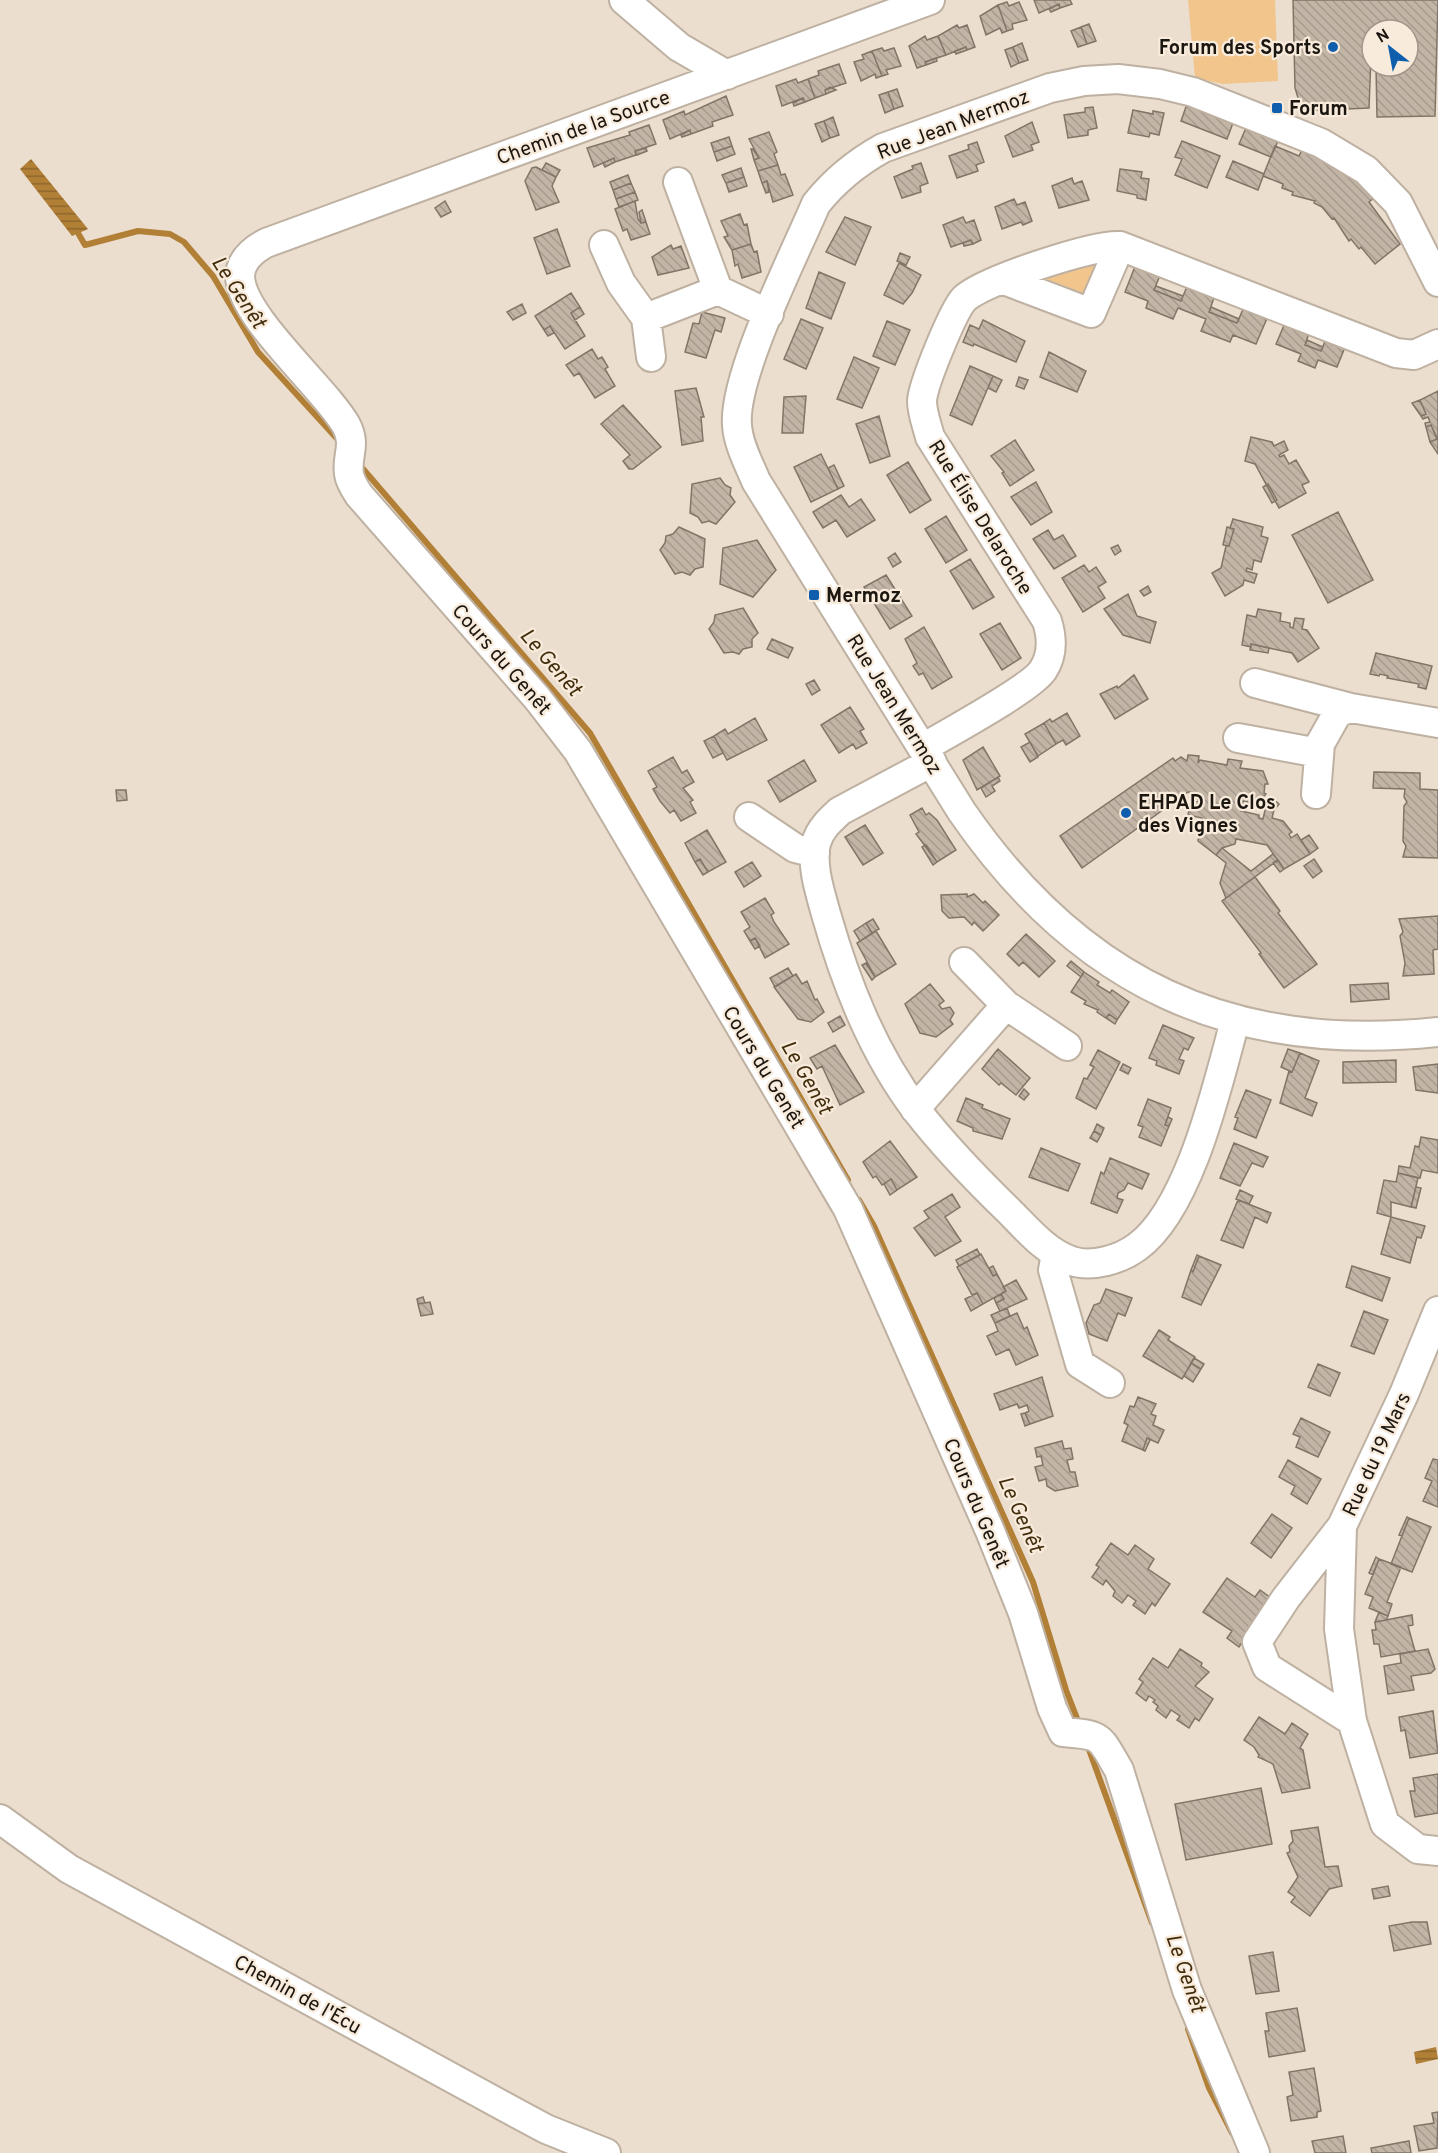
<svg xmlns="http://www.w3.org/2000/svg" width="1438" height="2153" font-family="Overpass,sans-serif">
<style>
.grass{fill:#f1c58c}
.water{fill:url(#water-rules)}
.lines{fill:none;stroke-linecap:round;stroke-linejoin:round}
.stream{stroke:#b17f36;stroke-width:6}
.building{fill:url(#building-back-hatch);stroke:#807566;stroke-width:1.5}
.minor-casing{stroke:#beb1a2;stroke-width:32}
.minor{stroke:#fff;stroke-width:28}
.poi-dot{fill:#0f5ead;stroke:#f8ebdb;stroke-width:2}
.labels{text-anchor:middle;stroke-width:4.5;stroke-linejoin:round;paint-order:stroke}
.poi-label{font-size:20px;font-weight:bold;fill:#1b1610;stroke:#f8ebdb;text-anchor:start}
.street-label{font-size:20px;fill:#1b1610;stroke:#f8ebdb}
.water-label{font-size:21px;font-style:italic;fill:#422d0d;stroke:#f8ebdb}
</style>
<defs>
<pattern id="water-rules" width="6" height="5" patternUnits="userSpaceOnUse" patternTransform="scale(1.5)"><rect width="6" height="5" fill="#b17f36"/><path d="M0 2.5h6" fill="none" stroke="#8f672c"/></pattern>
<pattern id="building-back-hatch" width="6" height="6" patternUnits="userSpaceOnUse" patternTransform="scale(1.5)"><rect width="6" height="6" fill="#c2b5a6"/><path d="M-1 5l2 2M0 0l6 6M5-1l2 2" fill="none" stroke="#a69b8e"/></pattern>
</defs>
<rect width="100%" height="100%" fill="#ebdece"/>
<path class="grass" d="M 1188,0 L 1275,0 L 1278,81 L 1223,84 L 1195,78 Z
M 1100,255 L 1089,291 L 1085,294 L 1039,277 Z"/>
<path class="water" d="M 31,159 L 88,229 L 72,236 L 20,169 Z
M 1436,2047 L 1438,2059 L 1416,2064 L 1414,2052 Z"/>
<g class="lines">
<path class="stream" d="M 78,233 L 85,245 L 138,231 L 170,234 L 184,242 L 213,276 L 258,352 L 340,442
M 358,463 L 590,733 L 848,1180
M 859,1200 L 874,1226 L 1033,1582 L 1066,1690 L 1080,1726
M 1087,1744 L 1152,1923
M 1188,2029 L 1209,2088 L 1232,2133"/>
</g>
<path class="building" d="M 1034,0 L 1070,0 L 1072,4 L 1060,8 L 1059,4 L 1039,13 Z
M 1293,0 L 1438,0 L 1435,116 L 1377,117 L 1376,66 L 1408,66 L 1408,30 L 1372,30 L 1369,108 L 1302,111 L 1295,88 Z
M 1007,2 L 1009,6 L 1019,2 L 1027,20 L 1012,24 L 1013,29 L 1007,31 L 998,5 Z
M 1059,4 L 1060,8 L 1051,12 L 1049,9 Z
M 998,5 L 1007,31 L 1002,33 L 1000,28 L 986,35 L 980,16 Z
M 1089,24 L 1096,41 L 1087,44 L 1081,27 Z
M 957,25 L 959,28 L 967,25 L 975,47 L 967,50 L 966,47 L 946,55 L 938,36 Z
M 1081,27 L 1087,44 L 1078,47 L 1071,31 Z
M 925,36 L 927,40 L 938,36 L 946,55 L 925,62 L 926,65 L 917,68 L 909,46 Z
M 1022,43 L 1028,60 L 1019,63 L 1013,47 Z
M 966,47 L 967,50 L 956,54 L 955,51 Z
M 1013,47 L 1019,63 L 1011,67 L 1005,50 Z
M 882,48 L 884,51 L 894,48 L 901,66 L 886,70 L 888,74 L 882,76 L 872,51 Z
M 872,51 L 882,76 L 876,78 L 875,74 L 861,81 L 854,62 L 864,59 L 862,55 Z
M 936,58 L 937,61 L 926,65 L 925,62 Z
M 839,64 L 846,83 L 825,90 L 826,94 L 815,98 L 808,79 L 819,75 L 818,71 Z
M 796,79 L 798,83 L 808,79 L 815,98 L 805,102 L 803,98 L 782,106 L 776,86 Z
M 830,87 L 836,90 L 826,94 L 825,90 Z
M 897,89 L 903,106 L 894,109 L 888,92 Z
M 888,92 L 894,109 L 885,113 L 879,95 Z
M 726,96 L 733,115 L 712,122 L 713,126 L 691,134 L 690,130 L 670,139 L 663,120 L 684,111 L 685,115 Z
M 803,98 L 805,102 L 794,106 L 793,103 Z
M 1187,104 L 1233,123 L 1227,139 L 1181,121 Z
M 1093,107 L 1097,128 L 1088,130 L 1088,135 L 1068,138 L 1064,115 L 1085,112 L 1085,108 Z
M 1133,110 L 1153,114 L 1153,111 L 1164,113 L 1159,135 L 1150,133 L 1149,137 L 1128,133 Z
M 833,117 L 839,135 L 830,138 L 824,121 Z
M 824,121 L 830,138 L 822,142 L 815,124 Z
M 1032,122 L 1039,142 L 1031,145 L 1033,150 L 1013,157 L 1005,136 Z
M 649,125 L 656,144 L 635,151 L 636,155 L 615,162 L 614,158 L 594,167 L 587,148 L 630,135 L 629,132 Z
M 1246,128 L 1278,141 L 1271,157 L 1239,144 Z
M 690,130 L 691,134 L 682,137 L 681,135 Z
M 769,132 L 777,152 L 774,154 L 778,165 L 758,171 L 754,160 L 759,158 L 749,139 Z
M 729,137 L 732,146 L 714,152 L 711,143 Z
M 1182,141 L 1220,156 L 1207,188 L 1175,175 L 1182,159 L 1175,157 Z
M 977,142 L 984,162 L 976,165 L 978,171 L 957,178 L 949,156 L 969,149 L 968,145 Z
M 732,146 L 735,154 L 717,161 L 714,152 Z
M 1275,146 L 1299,156 L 1302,150 L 1330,162 L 1365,186 L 1375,197 L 1369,202 L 1400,244 L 1375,264 L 1361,247 L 1359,249 L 1351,239 L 1349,241 L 1334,218 L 1332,219 L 1322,207 L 1314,203 L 1315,201 L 1292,195 L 1293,192 L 1282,188 L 1283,184 L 1263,176 Z
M 646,148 L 647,151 L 637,155 L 635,151 Z
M 751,149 L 753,149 L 759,158 L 754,160 Z
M 614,158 L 615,162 L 605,167 L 603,163 Z
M 1233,161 L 1264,174 L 1258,190 L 1226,177 Z
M 546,163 L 560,170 L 556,177 L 542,170 Z
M 921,163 L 928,183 L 920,186 L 921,192 L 902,198 L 894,177 L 913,169 L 912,166 Z
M 778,165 L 781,175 L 785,174 L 793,195 L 773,202 L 767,181 L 762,183 L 758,171 Z
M 536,167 L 556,177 L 552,186 L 559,202 L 536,210 L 525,181 L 532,168 Z
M 741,168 L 744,177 L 726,183 L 722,175 Z
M 1120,169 L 1142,172 L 1141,178 L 1149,179 L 1146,200 L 1137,198 L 1137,195 L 1117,191 Z
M 628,175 L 631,183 L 613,190 L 610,182 Z
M 744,177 L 747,186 L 729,192 L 726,183 Z
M 1072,178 L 1074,184 L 1082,181 L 1089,200 L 1059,208 L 1052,186 Z
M 767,181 L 769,192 L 766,193 L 762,183 Z
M 631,183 L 635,192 L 616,199 L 613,190 Z
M 635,192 L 638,200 L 619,207 L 616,199 Z
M 1014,199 L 1017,205 L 1025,202 L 1032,221 L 1023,225 L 1021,222 L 1002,229 L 995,207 Z
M 445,201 L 451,212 L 441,217 L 435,208 Z
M 635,201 L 638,219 L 641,223 L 646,222 L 650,234 L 631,240 L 627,229 L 623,231 L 615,209 Z
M 642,210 L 646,222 L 641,223 L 639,212 Z
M 740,214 L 744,225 L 747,224 L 751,244 L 732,250 L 724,237 L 728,236 L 721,221 Z
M 845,217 L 871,227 L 855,265 L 826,252 Z
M 963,217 L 966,223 L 974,220 L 981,240 L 973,244 L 971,240 L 951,247 L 943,225 Z
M 557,229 L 570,266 L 547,274 L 534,238 Z
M 971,240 L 973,244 L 964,246 L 963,243 Z
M 751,244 L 754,252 L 757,251 L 761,272 L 742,278 L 738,264 L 735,266 L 732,250 Z
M 671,245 L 673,249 L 681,246 L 689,268 L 658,275 L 652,257 Z
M 900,253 L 910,257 L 906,265 L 897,261 Z
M 899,263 L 921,275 L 912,293 L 903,304 L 884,295 Z
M 1136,264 L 1161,273 L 1154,290 L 1181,301 L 1188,284 L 1205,295 L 1207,292 L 1215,295 L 1209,312 L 1237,323 L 1244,307 L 1257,315 L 1258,312 L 1268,316 L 1256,344 L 1233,335 L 1230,342 L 1201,331 L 1206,319 L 1178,308 L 1173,319 L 1146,308 L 1148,301 L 1125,292 Z
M 819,272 L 845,283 L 831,319 L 806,308 Z
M 1156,286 L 1183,296 L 1181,301 L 1154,290 Z
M 571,293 L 580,307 L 571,313 L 585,336 L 565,349 L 550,326 L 544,330 L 535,316 Z
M 522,304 L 526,313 L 513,320 L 507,312 Z
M 580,307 L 584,314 L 575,320 L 571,313 Z
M 1211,307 L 1239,319 L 1237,323 L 1209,312 Z
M 702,312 L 725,318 L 721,332 L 715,330 L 706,358 L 685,352 L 693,323 L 699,324 Z
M 801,319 L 823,328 L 806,369 L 784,359 Z
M 983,320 L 1025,341 L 1016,362 L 974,344 L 973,346 L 963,342 L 970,325 L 979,329 Z
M 887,321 L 910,330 L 895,365 L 873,356 Z
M 1285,323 L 1299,331 L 1300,329 L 1309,333 L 1305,345 L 1321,351 L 1326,339 L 1333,342 L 1332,345 L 1345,347 L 1337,367 L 1318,360 L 1315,368 L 1298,361 L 1301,354 L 1276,344 Z
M 550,326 L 554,333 L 548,336 L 544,330 Z
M 1307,340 L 1323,347 L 1321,351 L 1305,345 Z
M 592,349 L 598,359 L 602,357 L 608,367 L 605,369 L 615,386 L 595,398 L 579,373 L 574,376 L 566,365 Z
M 1049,352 L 1086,371 L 1077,392 L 1040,377 Z
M 854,357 L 879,368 L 862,408 L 837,399 Z
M 970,366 L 993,376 L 972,425 L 950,415 Z
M 993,376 L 1002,380 L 996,392 L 988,388 Z
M 1019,377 L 1028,380 L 1024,389 L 1016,386 Z
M 696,388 L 704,417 L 701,417 L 703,441 L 682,445 L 675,391 Z
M 1438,391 L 1438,440 L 1431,425 L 1426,427 L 1425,423 L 1430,422 L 1428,417 L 1423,419 L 1421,416 L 1426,414 L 1420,400 Z
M 806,396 L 803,433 L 782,433 L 784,397 Z
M 1420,400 L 1426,414 L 1421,416 L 1412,403 Z
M 623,405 L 661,447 L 633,469 L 629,469 L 623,461 L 630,455 L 601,424 Z
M 879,416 L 890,456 L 870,463 L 856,424 Z
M 1431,425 L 1437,439 L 1430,442 L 1426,427 Z
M 1251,437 L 1272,442 L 1274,446 L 1284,441 L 1288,450 L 1279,455 L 1280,457 L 1284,455 L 1289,464 L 1296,460 L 1309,482 L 1302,485 L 1306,493 L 1279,508 L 1255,464 L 1245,461 Z
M 1437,439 L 1438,440 L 1438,454 L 1430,442 Z
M 1015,440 L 1034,470 L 1010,486 L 1002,473 L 1004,472 L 991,456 Z
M 821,454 L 838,489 L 811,502 L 794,467 Z
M 908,462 L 931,500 L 910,513 L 887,475 Z
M 834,465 L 844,486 L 838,489 L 828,468 Z
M 720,478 L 725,485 L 731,488 L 730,495 L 735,502 L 716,524 L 709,521 L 702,523 L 698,517 L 690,513 L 692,484 Z
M 1036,482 L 1052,512 L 1031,525 L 1011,497 Z
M 1268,484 L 1277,500 L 1272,503 L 1263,487 Z
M 841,495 L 849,507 L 861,499 L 875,520 L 847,537 L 836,520 L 823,528 L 813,512 Z
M 1338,512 L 1373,580 L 1328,603 L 1292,535 Z
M 946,516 L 967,550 L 946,563 L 925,529 Z
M 1233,519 L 1263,527 L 1261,536 L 1268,538 L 1261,562 L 1254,560 L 1252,570 L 1247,568 L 1246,571 L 1257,574 L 1254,583 L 1244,580 L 1243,585 L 1225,596 L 1212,573 L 1221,568 L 1226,546 L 1229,546 L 1234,529 L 1230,528 Z
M 679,527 L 705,539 L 703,567 L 695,569 L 690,575 L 682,572 L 675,574 L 660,550 L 665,543 L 666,536 L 673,534 Z
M 1227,527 L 1234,529 L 1229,546 L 1223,545 Z
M 1048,530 L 1054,540 L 1063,535 L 1076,556 L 1054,569 L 1033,539 Z
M 757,540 L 776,570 L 753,597 L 720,584 L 723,548 Z
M 1118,545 L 1121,551 L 1115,555 L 1111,548 Z
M 895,553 L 901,562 L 893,567 L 888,558 Z
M 970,559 L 994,597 L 973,609 L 950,571 Z
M 1084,565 L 1089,572 L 1096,567 L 1106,582 L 1098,587 L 1105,598 L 1083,612 L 1062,578 Z
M 886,575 L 912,616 L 890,629 L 864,587 Z
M 1148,586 L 1151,592 L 1144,596 L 1140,591 Z
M 1128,594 L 1137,616 L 1156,622 L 1150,643 L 1123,635 L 1104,609 Z
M 743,608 L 758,633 L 752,639 L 752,647 L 743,649 L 739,654 L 733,652 L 724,653 L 709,629 L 714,622 L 715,615 Z
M 1258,609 L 1281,613 L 1280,621 L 1290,623 L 1290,627 L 1293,628 L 1295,618 L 1304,619 L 1302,629 L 1307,630 L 1319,648 L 1298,662 L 1292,653 L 1251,644 L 1251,647 L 1242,645 L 1247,615 L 1256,617 Z
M 1000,623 L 1021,658 L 1002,670 L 980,634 Z
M 924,627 L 952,677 L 932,689 L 923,673 L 919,675 L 913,666 L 917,663 L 905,639 Z
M 772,639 L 793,648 L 788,658 L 767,649 Z
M 1251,644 L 1269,648 L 1268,653 L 1250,650 Z
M 1376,653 L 1432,666 L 1426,689 L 1418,687 L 1419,684 L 1387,678 L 1388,676 L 1380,674 L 1379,676 L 1370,674 Z
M 1134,675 L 1148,699 L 1115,719 L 1100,694 L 1117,686 L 1118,688 Z
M 814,680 L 820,690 L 812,695 L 806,684 Z
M 850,707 L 864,729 L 860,731 L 867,743 L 856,749 L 853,744 L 839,753 L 821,725 Z
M 1067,713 L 1080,736 L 1066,745 L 1063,740 L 1056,744 L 1044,723 L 1050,719 L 1052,722 Z
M 755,718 L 767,740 L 727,760 L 714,736 L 725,729 L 728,734 Z
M 1044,723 L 1056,744 L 1038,756 L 1025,734 Z
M 714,736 L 723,753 L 713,758 L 704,741 Z
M 1030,742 L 1038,757 L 1030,762 L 1021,747 Z
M 983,747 L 1000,776 L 977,790 L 963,760 Z
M 1188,755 L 1199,756 L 1198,763 L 1200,760 L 1227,765 L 1228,759 L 1242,761 L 1240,768 L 1263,771 L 1268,784 L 1265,784 L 1264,793 L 1266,794 L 1257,804 L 1243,801 L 1241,811 L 1259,815 L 1259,818 L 1263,819 L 1266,806 L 1274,810 L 1272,818 L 1283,821 L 1292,832 L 1289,834 L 1291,838 L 1297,834 L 1310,854 L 1284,869 L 1267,845 L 1236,839 L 1235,844 L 1222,848 L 1216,855 L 1198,841 L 1202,818 L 1188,815 L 1191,801 L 1198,802 L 1199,793 L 1188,792 L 1082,868 L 1060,836 L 1173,758 L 1175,761 L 1181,757 L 1187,761 Z
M 673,757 L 682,773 L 687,770 L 694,782 L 683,788 L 693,800 L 690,802 L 696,813 L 681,821 L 674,810 L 670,813 L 660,801 L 653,789 L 657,787 L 648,771 Z
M 804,760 L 816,781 L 780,802 L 768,781 Z
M 1374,772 L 1420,773 L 1420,789 L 1438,790 L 1438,858 L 1403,857 L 1406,846 L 1403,841 L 1404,806 L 1407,802 L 1404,797 L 1405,789 L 1373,788 Z
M 998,777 L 1000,781 L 992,786 L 995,791 L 986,797 L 981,788 Z
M 116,790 L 126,790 L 127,800 L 117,801 Z
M 1272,798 L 1279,804 L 1274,810 L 1266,806 Z
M 922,808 L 926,815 L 929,813 L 937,820 L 956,850 L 937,862 L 916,834 L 919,832 L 910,815 Z
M 865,825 L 883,853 L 863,865 L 845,837 Z
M 707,830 L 726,862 L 708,872 L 700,859 L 695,862 L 685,843 Z
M 1309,835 L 1318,848 L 1310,854 L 1301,840 Z
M 926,845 L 937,862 L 933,865 L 922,847 Z
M 1222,848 L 1251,871 L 1273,854 L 1278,860 L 1226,898 L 1220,883 L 1226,863 L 1216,855 Z
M 700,859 L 708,872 L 703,875 L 695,862 Z
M 1314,859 L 1322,871 L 1313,878 L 1304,866 Z
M 1278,860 L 1284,869 L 1280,872 L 1273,863 Z
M 752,862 L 761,876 L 744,887 L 735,872 Z
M 1255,877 L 1280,911 L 1278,913 L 1317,964 L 1284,988 L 1259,954 L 1261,953 L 1222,901 Z
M 967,894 L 967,897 L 974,894 L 983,903 L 985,901 L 999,915 L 983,931 L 974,922 L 972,925 L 964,917 L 949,918 L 942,911 L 941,895 Z
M 765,898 L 774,913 L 771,915 L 774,922 L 789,944 L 765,958 L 755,938 L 750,941 L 744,931 L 750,927 L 741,912 Z
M 1438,916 L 1438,949 L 1433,950 L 1434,974 L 1403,976 L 1405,963 L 1400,936 L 1403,932 L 1399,919 Z
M 873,919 L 879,929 L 872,933 L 866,923 Z
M 866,923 L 872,933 L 860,941 L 854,931 Z
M 876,931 L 896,964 L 875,977 L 857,943 Z
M 1026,934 L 1055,961 L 1039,977 L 1023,962 L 1019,966 L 1007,954 Z
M 755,938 L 760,946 L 755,949 L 750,941 Z
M 1071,961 L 1084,972 L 1081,977 L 1067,966 Z
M 866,963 L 875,977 L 872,980 L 862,965 Z
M 788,968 L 793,976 L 775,987 L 770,978 Z
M 1084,972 L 1099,982 L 1097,985 L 1110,993 L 1112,990 L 1129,1002 L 1117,1020 L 1109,1014 L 1106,1018 L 1097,1012 L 1098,1010 L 1084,1004 L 1086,1001 L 1071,992 Z
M 796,974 L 802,984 L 807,981 L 815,1000 L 817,999 L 824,1012 L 811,1022 L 798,1019 L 774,987 Z
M 1388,983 L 1389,999 L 1351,1002 L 1350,985 Z
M 930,984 L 944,1001 L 939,1005 L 942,1009 L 950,1007 L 954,1013 L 950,1020 L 953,1024 L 936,1037 L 920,1033 L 905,1004 Z
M 1109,1014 L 1117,1020 L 1115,1024 L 1106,1018 Z
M 840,1016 L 845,1025 L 833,1032 L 828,1023 Z
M 1163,1025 L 1194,1038 L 1188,1050 L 1184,1048 L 1179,1059 L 1184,1061 L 1179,1074 L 1156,1065 L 1157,1061 L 1149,1058 Z
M 835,1045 L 864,1092 L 840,1105 L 822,1066 L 817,1069 L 810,1058 Z
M 998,1049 L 1030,1078 L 1016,1095 L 1001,1083 L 999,1085 L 982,1069 Z
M 1288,1049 L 1300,1053 L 1292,1072 L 1281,1067 Z
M 1098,1050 L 1120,1062 L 1096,1109 L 1076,1098 L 1084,1078 L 1087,1079 L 1094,1067 L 1090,1065 Z
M 1300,1053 L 1319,1061 L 1305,1098 L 1317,1103 L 1312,1116 L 1280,1103 L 1289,1071 L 1292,1072 Z
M 1396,1060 L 1396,1082 L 1343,1083 L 1343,1062 Z
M 1123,1064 L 1131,1068 L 1128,1074 L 1120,1070 Z
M 1438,1064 L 1438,1093 L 1416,1090 L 1413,1067 Z
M 1024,1089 L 1029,1094 L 1024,1100 L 1019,1096 Z
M 1246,1090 L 1271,1100 L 1256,1138 L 1234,1129 L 1238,1118 L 1235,1117 Z
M 966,1098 L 983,1105 L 982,1108 L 1010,1119 L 1002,1139 L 973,1131 L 973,1128 L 957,1121 Z
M 1148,1099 L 1171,1108 L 1165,1125 L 1169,1126 L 1161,1146 L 1139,1137 L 1143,1127 L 1138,1125 Z
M 1168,1117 L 1172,1119 L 1169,1126 L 1165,1125 Z
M 1097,1124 L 1104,1128 L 1101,1135 L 1094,1131 Z
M 1094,1131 L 1101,1135 L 1097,1142 L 1090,1138 Z
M 1421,1137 L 1438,1140 L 1438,1173 L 1422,1170 L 1420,1178 L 1398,1173 L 1399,1166 L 1410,1168 L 1415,1146 L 1419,1147 Z
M 890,1141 L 917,1177 L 897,1190 L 891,1179 L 882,1185 L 876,1176 L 873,1178 L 863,1162 Z
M 1234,1143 L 1268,1157 L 1263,1167 L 1252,1163 L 1240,1186 L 1220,1178 Z
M 1041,1148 L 1080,1164 L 1068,1191 L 1029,1177 Z
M 1110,1158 L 1149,1174 L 1142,1189 L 1128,1183 L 1124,1190 L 1118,1193 L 1117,1198 L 1123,1200 L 1117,1213 L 1091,1203 L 1101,1172 L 1104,1174 Z
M 1398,1173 L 1418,1178 L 1411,1207 L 1391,1202 L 1391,1217 L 1377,1213 L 1384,1180 L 1396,1182 Z
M 891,1179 L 897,1190 L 890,1195 L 884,1184 Z
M 1416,1187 L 1421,1188 L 1416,1208 L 1411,1207 Z
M 1240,1190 L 1253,1196 L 1249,1204 L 1236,1199 Z
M 952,1194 L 960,1207 L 945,1217 L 961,1241 L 935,1256 L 914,1228 L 929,1218 L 924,1211 Z
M 1238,1200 L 1271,1213 L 1267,1223 L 1255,1217 L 1243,1248 L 1221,1240 Z
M 1391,1217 L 1425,1226 L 1421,1238 L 1417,1237 L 1410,1263 L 1381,1254 Z
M 977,1249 L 980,1255 L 959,1266 L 956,1260 Z
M 981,1254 L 993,1276 L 997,1274 L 1006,1291 L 983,1304 L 977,1293 L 972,1295 L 957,1267 Z
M 1197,1255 L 1199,1256 L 1193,1272 L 1191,1270 Z
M 1199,1256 L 1221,1265 L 1201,1305 L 1182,1297 L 1191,1270 L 1193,1272 Z
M 993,1266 L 997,1274 L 993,1276 L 989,1268 Z
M 1352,1266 L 1390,1278 L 1382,1301 L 1346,1287 Z
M 1016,1280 L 1027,1299 L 1000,1311 L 996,1303 L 1004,1299 L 1001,1294 L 1006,1291 L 1003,1287 Z
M 1106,1289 L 1132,1298 L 1125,1316 L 1118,1313 L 1107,1341 L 1089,1334 L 1086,1323 L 1094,1305 L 1100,1303 Z
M 977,1293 L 983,1304 L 971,1311 L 965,1299 Z
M 1001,1294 L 1004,1299 L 996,1303 L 994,1298 Z
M 423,1297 L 425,1303 L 418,1304 L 417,1299 Z
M 430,1302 L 433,1314 L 421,1316 L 418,1304 Z
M 1007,1308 L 1010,1316 L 995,1323 L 991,1315 Z
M 1364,1311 L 1388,1320 L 1374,1354 L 1351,1346 Z
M 1017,1313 L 1024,1329 L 1027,1327 L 1038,1355 L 1016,1365 L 1009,1349 L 996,1355 L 987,1336 L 998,1331 L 995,1323 Z
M 1159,1330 L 1170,1337 L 1168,1340 L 1195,1357 L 1182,1379 L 1143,1356 Z
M 1194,1358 L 1204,1364 L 1201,1369 L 1191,1363 Z
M 1191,1363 L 1201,1369 L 1193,1382 L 1184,1376 Z
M 1318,1364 L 1340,1373 L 1330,1396 L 1308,1387 Z
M 1042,1377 L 1053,1416 L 1030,1424 L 1025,1413 L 1029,1411 L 1027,1405 L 1019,1408 L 1017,1404 L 1000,1410 L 994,1394 Z
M 1138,1397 L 1156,1404 L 1151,1414 L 1156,1416 L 1153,1425 L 1164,1430 L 1158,1443 L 1147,1438 L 1143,1450 L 1122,1441 L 1128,1425 L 1124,1423 L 1130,1406 L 1134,1407 Z
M 1025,1413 L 1030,1424 L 1025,1426 L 1021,1414 Z
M 1301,1418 L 1330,1432 L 1318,1457 L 1296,1447 L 1300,1437 L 1293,1434 Z
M 1147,1438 L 1150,1440 L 1145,1451 L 1143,1450 Z
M 1062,1441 L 1064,1449 L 1071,1448 L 1073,1459 L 1067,1460 L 1070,1472 L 1075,1472 L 1078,1486 L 1055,1491 L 1047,1486 L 1046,1479 L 1039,1481 L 1035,1467 L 1043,1465 L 1041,1456 L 1037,1457 L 1035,1448 Z
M 1433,1459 L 1438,1460 L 1438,1507 L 1423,1501 L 1432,1481 L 1425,1478 Z
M 1288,1460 L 1321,1479 L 1307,1504 L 1291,1494 L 1295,1486 L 1279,1477 Z
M 1272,1514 L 1292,1528 L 1271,1558 L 1251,1543 Z
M 1407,1517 L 1409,1518 L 1402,1536 L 1399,1535 Z
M 1409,1518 L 1431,1527 L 1412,1572 L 1391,1564 Z
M 1111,1543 L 1128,1555 L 1135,1545 L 1154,1559 L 1148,1569 L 1170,1584 L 1155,1606 L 1152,1603 L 1145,1614 L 1133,1605 L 1136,1601 L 1128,1595 L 1122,1603 L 1113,1596 L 1115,1591 L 1106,1580 L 1103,1585 L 1092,1577 L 1099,1567 L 1096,1565 Z
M 1376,1557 L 1379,1559 L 1373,1575 L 1369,1573 Z
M 1379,1559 L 1401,1567 L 1387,1602 L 1392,1604 L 1388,1616 L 1369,1608 L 1373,1597 L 1365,1594 Z
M 1227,1578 L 1255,1597 L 1260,1590 L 1271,1598 L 1239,1647 L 1227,1638 L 1232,1631 L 1203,1612 Z
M 1379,1612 L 1388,1616 L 1386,1620 L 1375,1622 Z
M 1412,1615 L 1413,1625 L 1408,1626 L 1415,1651 L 1381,1657 L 1379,1644 L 1374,1644 L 1372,1630 L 1376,1630 L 1375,1622 Z
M 1180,1649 L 1202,1663 L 1201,1666 L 1209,1672 L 1195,1686 L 1213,1699 L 1199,1721 L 1195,1718 L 1189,1728 L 1177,1720 L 1180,1716 L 1171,1710 L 1166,1718 L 1156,1710 L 1158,1706 L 1153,1702 L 1155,1700 L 1149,1696 L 1146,1701 L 1136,1693 L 1143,1682 L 1139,1679 L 1153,1658 L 1168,1668 Z
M 1428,1649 L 1435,1669 L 1431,1673 L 1411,1676 L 1414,1690 L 1388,1694 L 1384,1666 L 1401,1663 L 1400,1654 Z
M 1433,1711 L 1438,1753 L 1410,1758 L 1405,1730 L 1401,1731 L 1399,1717 Z
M 1259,1717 L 1285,1734 L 1292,1723 L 1308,1734 L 1300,1748 L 1303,1750 L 1310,1788 L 1282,1793 L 1273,1764 L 1258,1757 L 1259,1755 L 1254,1747 L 1244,1740 Z
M 1438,1774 L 1438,1813 L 1415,1817 L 1410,1791 L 1415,1791 L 1413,1778 Z
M 1261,1788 L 1272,1844 L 1186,1860 L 1175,1804 Z
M 1318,1827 L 1325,1867 L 1338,1866 L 1342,1886 L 1329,1889 L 1310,1916 L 1291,1902 L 1295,1897 L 1288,1892 L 1298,1877 L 1287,1853 L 1290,1852 L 1289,1846 L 1293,1841 L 1291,1831 Z
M 1388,1886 L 1390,1896 L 1374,1899 L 1372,1889 Z
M 1412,1922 L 1427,1922 L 1431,1944 L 1394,1951 L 1389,1926 Z
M 1273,1952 L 1279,1991 L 1256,1994 L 1249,1956 Z
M 1297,2008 L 1305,2051 L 1269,2057 L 1265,2031 L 1269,2031 L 1266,2013 Z
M 1314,2068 L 1321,2111 L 1317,2112 L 1317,2117 L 1291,2121 L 1287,2097 L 1293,2095 L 1289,2072 Z
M 1438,2112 L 1437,2148 L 1419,2151 L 1414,2126 L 1434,2123 L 1432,2113 Z
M 1343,2136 L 1346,2153 L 1315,2153 L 1312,2141 Z
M 1409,2141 L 1411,2153 L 1372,2153 L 1371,2148 Z"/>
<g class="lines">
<defs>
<path id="minor" d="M 624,0 L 679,47 L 727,75
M 930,0 L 266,243 C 253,250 240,260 240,277 C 242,318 324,387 346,425 C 357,446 346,455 349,474 C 350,481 355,489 359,495 L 537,698 L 578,751 L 848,1209 L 990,1531 L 1023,1613 L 1052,1708 L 1063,1732 C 1103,1735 1099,1736 1119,1770 L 1187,1990 L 1255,2153
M 678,182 L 718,290 L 769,314
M 604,245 L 621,283 L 646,318 L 651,357
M 1004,280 L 1091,313 L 1120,246
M 1438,282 L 1398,203 L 1366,170 L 1321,143 L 1193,92 L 1160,84 L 1118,79 L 1084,81 L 1050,88 L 883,148 C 856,163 835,180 816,204 C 795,254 733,375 737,425 C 738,444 749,464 756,481 L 962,812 C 1080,983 1231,1054 1438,1032
M 646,318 L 718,290
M 1255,683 L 1351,708
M 1238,738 L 1319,753
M 923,748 C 946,734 1032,688 1043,670 C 1053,655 1052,637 1047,621 L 930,437 C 927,425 922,413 922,401 C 923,384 953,311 964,299 C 982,281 1094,244 1120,246 L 1396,353 L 1414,355 L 1438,344
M 932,762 L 840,811 C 830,820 820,829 816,843 C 811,866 820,892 826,914 C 846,984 873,1053 917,1111 C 945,1147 976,1179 1009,1211 C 1027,1229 1047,1253 1072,1261 C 1092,1268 1121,1259 1137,1247 C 1190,1209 1218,1083 1235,1021
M 1316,794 L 1320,744 L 1338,712 L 1351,708 L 1438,723
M 749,817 L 795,848 L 815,853
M 964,962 L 1006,1005 L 1067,1046
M 915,1109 L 1006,1005
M 1056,1254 L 1053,1270 L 1080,1364 L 1110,1383
M 1438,1311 L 1404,1394 L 1342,1526 L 1339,1629 L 1352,1721 L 1385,1824 L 1418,1849 L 1438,1851
M 1342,1526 L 1286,1598 L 1257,1642 L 1267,1667 L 1352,1721
M 0,1819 L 69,1869 L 507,2108 L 546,2129 L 606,2153"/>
</defs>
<use href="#minor" class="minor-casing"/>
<use href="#minor" class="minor"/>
</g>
<g class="poi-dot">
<circle cx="1333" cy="47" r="6"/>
<rect x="1271" y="102" width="12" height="12" rx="3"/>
<rect x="808" y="589" width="12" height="12" rx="3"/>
<circle cx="1126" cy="813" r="6"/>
</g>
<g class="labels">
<g class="poi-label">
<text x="1321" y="54" text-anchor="end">Forum des Sports</text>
<text x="1289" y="115">Forum</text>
<text x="826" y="602">Mermoz</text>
<text x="1138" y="809">EHPAD Le Clos<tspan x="1138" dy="23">des Vignes</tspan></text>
</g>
<g class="street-label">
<text transform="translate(953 124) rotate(-21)" y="7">Rue Jean Mermoz</text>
<text transform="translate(583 127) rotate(-20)" y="7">Chemin de la Source</text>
<text transform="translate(981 517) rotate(58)" y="7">Rue Élise Delaroche</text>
<text transform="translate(502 659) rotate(49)" y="7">Cours du Genêt</text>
<text transform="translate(895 704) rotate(58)" y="7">Rue Jean Mermoz</text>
<text transform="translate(764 1067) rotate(59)" y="7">Cours du Genêt</text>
<text transform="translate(1376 1454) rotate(-65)" y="7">Rue du 19 Mars</text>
<text transform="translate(977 1503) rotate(67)" y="7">Cours du Genêt</text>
<text transform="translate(298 1994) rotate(29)" y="7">Chemin de l'Écu</text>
</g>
<g class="water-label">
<text transform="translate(239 292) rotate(57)" y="7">Le Genêt</text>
<text transform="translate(551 662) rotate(49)" y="7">Le Genêt</text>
<text transform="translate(807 1077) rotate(60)" y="7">Le Genêt</text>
<text transform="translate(1021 1514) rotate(66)" y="7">Le Genêt</text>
<text transform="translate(1186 1973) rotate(71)" y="7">Le Genêt</text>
</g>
</g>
<g transform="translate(1390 48) rotate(329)"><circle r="28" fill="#f8ebdb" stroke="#a0968a" stroke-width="1.5"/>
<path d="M0-4.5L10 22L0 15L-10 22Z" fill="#0f5ead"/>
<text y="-9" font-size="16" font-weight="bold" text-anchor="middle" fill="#1b1610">N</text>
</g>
</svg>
